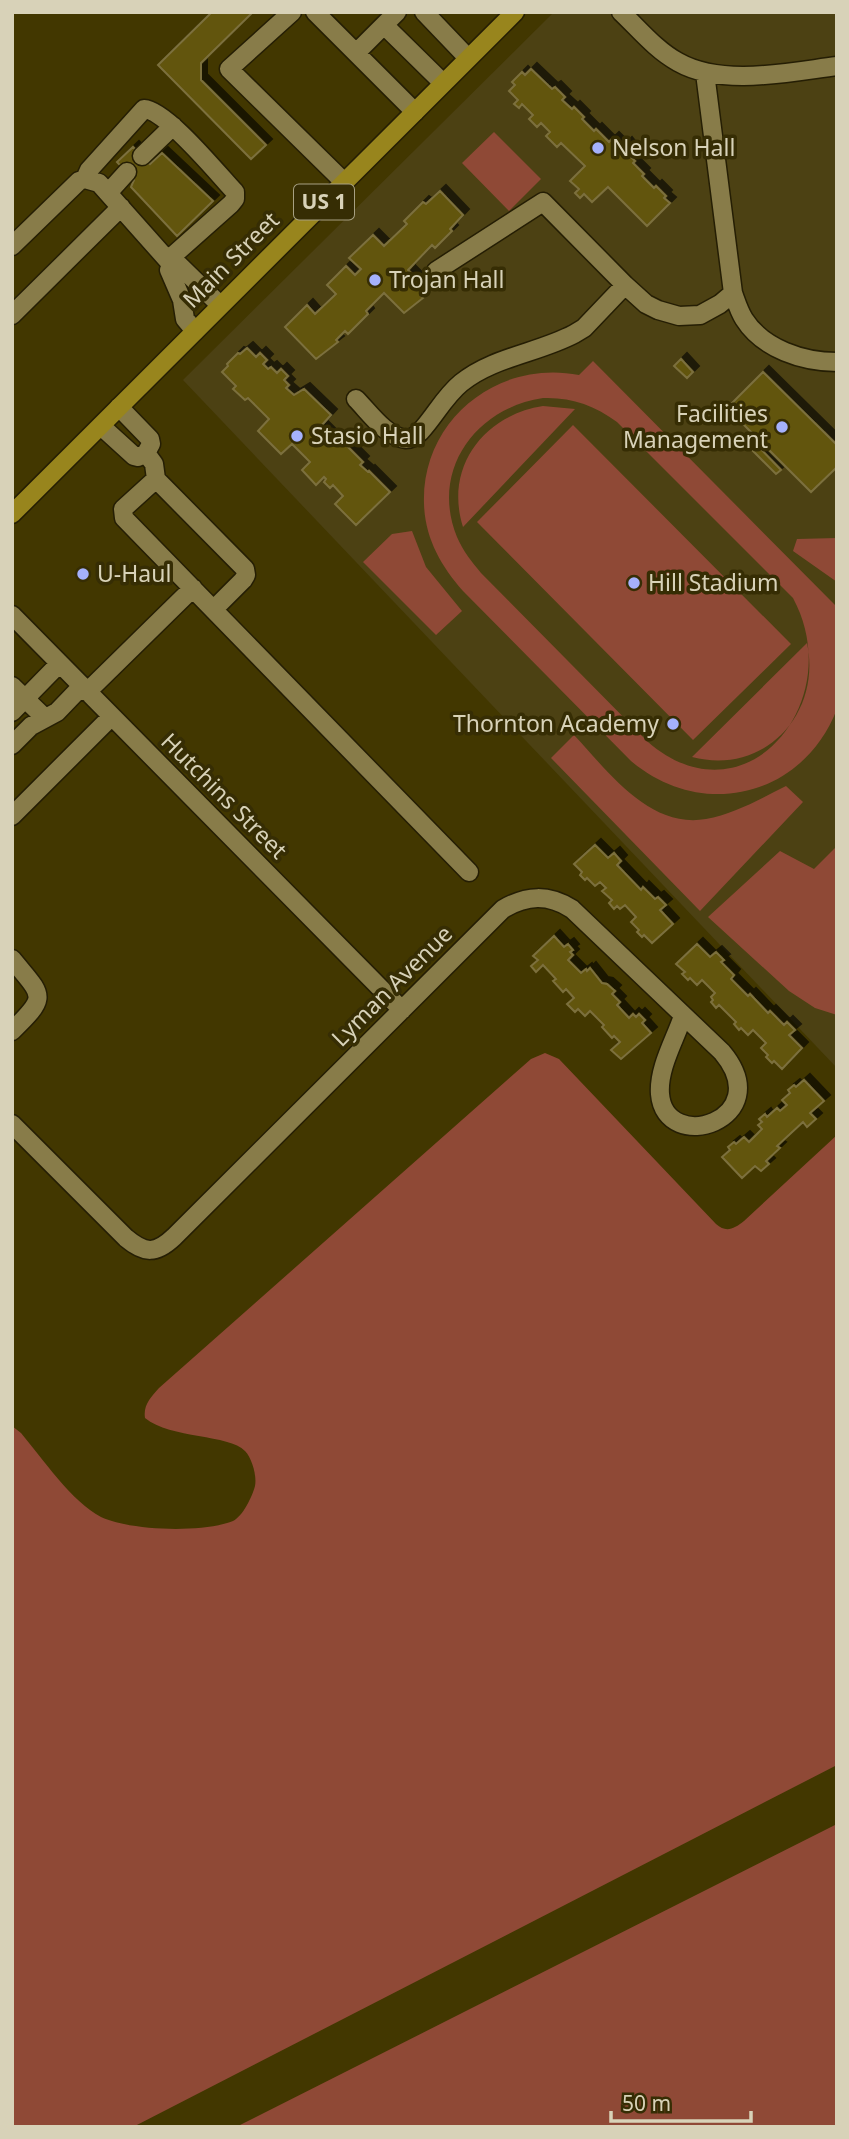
<svg xmlns="http://www.w3.org/2000/svg" width="849" height="2139" font-family="'Noto Sans',sans-serif">
<style>
.built{fill:#4c4113}
.green{fill:#8f4936;fill-rule:evenodd}
.building{fill:#62540e;stroke:#7c703e;stroke-width:2;filter:url(#shadow)}
.lines{fill:none;stroke-linecap:round;stroke-linejoin:round}
.minor-casing{stroke:#251e04;stroke-width:21}
.major-casing{stroke:#251e04;stroke-width:21}
.minor{stroke:#887c49;stroke-width:18}
.major{stroke:#98851d;stroke-width:18}
.poi-dot{fill:#a5b1fc;stroke:#362d04;stroke-width:2.5}
.labels{text-anchor:middle;stroke-width:7;stroke-linejoin:round;paint-order:stroke}
.shield{fill:#362d04;stroke:#a7a082;stroke-width:2}
.shield-label{font-size:21px;font-weight:bold;fill:#d8d2b8}
.poi-label{font-size:23px;fill:#d8d2b8;stroke:#362d04;text-anchor:start}
.street-label{font-size:23px;fill:#d8d2b8;stroke:#362d04}
</style>
<defs>
<filter id="shadow"><feDropShadow dx="6" dy="-6" stdDeviation="0" flood-color="#0009"/></filter>
</defs>
<rect width="100%" height="100%" fill="#423700"/>
<path class="built" d="M 554,12 L 837,12 L 837,1068 L 183,380 Z"/>
<path class="green" d="M 494,132 L 541,179 L 509,211 L 462,163 Z
M 593,361 L 837,607 L 837,709 C 803,797 702,821 631,761 L 463,591 C 441,566 425,538 424,504 C 421,420 498,359 579,375 ZM 543,398 C 571,397 594,405 617,422 L 793,598 C 849,702 745,826 648,742 L 481,573 C 472,562 463,551 457,537 C 430,471 475,408 543,398 Z
M 543,406 L 575,409 L 463,527 C 444,467 484,415 543,406 Z
M 573,425 L 791,644 L 693,740 L 477,522 Z
M 412,531 L 426,567 L 462,611 L 436,635 L 363,562 L 392,534 Z
M 837,538 L 837,582 L 793,551 L 797,539 Z
M 807,643 C 822,714 764,776 692,757 Z
M 574,735 C 608,771 649,829 706,819 C 734,814 760,799 786,786 L 803,802 L 700,911 L 551,758 Z
M 837,846 L 837,1015 L 815,1008 L 789,991 L 708,917 L 780,851 L 814,869 Z
M 545,1053 L 559,1059 L 716,1224 C 726,1233 734,1229 744,1221 L 837,1135 L 837,1765 L 133,2127 L 12,2127 L 12,1426 L 21,1433 C 42,1458 72,1502 101,1517 C 131,1531 203,1533 233,1521 C 243,1516 252,1497 255,1486 C 257,1476 252,1458 245,1451 C 229,1434 171,1439 145,1418 C 143,1405 151,1397 159,1388 L 531,1059 Z
M 837,1824 L 837,2127 L 236,2127 Z"/>
<path class="building" d="M 212,12 L 253,12 L 201,63 L 201,80 L 266,145 L 251,159 L 158,65 Z
M 531,69 L 552,89 L 555,87 L 565,97 L 562,100 L 572,109 L 574,107 L 584,117 L 582,119 L 594,131 L 596,129 L 609,142 L 613,138 L 622,147 L 626,143 L 630,148 L 626,152 L 635,161 L 633,163 L 644,174 L 642,176 L 654,188 L 656,186 L 666,196 L 664,198 L 670,203 L 647,226 L 608,187 L 592,202 L 584,194 L 580,198 L 575,193 L 579,189 L 570,181 L 585,166 L 561,143 L 557,147 L 546,136 L 550,132 L 541,123 L 537,127 L 529,119 L 533,115 L 522,104 L 519,108 L 514,104 L 518,100 L 509,91 L 515,85 L 512,82 L 522,72 L 525,75 Z
M 133,147 L 150,164 L 162,153 L 213,201 L 177,236 L 131,187 L 134,180 L 117,162 Z
M 440,191 L 463,215 L 450,229 L 452,231 L 435,248 L 432,245 L 408,270 L 428,290 L 421,296 L 423,298 L 404,313 L 384,293 L 366,311 L 368,314 L 348,334 L 345,331 L 336,340 L 338,342 L 316,359 L 285,327 L 307,305 L 315,314 L 336,294 L 327,285 L 346,266 L 355,275 L 361,269 L 349,258 L 373,235 L 384,246 L 407,224 L 404,221 L 423,202 L 426,204 Z
M 247,348 L 256,357 L 260,353 L 267,360 L 263,364 L 268,369 L 271,367 L 277,373 L 281,369 L 288,376 L 284,380 L 289,385 L 286,388 L 294,395 L 304,389 L 331,415 L 321,426 L 340,445 L 343,442 L 363,462 L 360,465 L 368,472 L 369,471 L 390,492 L 356,525 L 335,504 L 343,496 L 333,485 L 330,488 L 324,482 L 326,479 L 324,477 L 316,485 L 302,470 L 310,462 L 292,444 L 281,454 L 258,431 L 269,419 L 248,398 L 245,400 L 233,389 L 236,386 L 222,372 L 228,366 L 227,364 L 238,353 L 240,354 Z
M 681,359 L 693,372 L 687,378 L 674,366 Z
M 763,372 L 837,445 L 837,467 L 811,492 L 727,408 Z
M 752,440 L 781,470 L 776,474 L 747,445 Z
M 595,845 L 608,858 L 614,853 L 621,861 L 617,865 L 641,890 L 643,887 L 655,899 L 658,897 L 666,905 L 660,910 L 673,924 L 652,943 L 644,935 L 642,937 L 637,932 L 639,930 L 631,922 L 636,917 L 625,905 L 620,909 L 617,906 L 614,909 L 609,903 L 612,900 L 602,891 L 606,888 L 600,882 L 595,886 L 587,878 L 585,880 L 580,875 L 582,872 L 574,864 Z
M 554,936 L 564,947 L 568,944 L 573,950 L 570,952 L 573,955 L 568,960 L 581,973 L 586,969 L 587,971 L 590,968 L 602,983 L 607,984 L 615,991 L 612,994 L 620,1002 L 617,1005 L 629,1018 L 633,1014 L 636,1017 L 639,1014 L 645,1020 L 642,1023 L 651,1033 L 621,1059 L 611,1050 L 620,1042 L 614,1036 L 612,1038 L 602,1027 L 604,1025 L 590,1011 L 585,1016 L 578,1009 L 575,1012 L 567,1004 L 574,998 L 566,989 L 563,992 L 553,981 L 556,979 L 543,965 L 536,972 L 531,966 L 538,960 L 533,956 Z
M 697,944 L 710,957 L 716,952 L 724,960 L 721,962 L 734,975 L 731,979 L 748,996 L 750,994 L 768,1013 L 770,1011 L 784,1025 L 787,1022 L 795,1030 L 789,1035 L 802,1048 L 782,1069 L 774,1061 L 772,1063 L 766,1057 L 768,1055 L 761,1048 L 766,1043 L 753,1030 L 748,1035 L 741,1028 L 739,1030 L 734,1024 L 736,1022 L 719,1005 L 716,1008 L 711,1002 L 713,1000 L 711,997 L 715,993 L 702,980 L 697,985 L 690,978 L 688,980 L 682,974 L 685,972 L 676,964 Z
M 804,1080 L 824,1101 L 810,1113 L 816,1119 L 807,1127 L 803,1122 L 777,1146 L 780,1148 L 766,1161 L 769,1164 L 761,1171 L 755,1166 L 742,1178 L 722,1157 L 730,1150 L 728,1147 L 734,1142 L 736,1144 L 744,1137 L 749,1142 L 762,1129 L 758,1125 L 762,1122 L 759,1119 L 765,1114 L 767,1117 L 777,1108 L 780,1111 L 787,1105 L 782,1100 L 790,1093 L 788,1090 L 794,1085 L 796,1087 Z"/>
<g class="lines">
<defs>
<path id="minor" d="M 292,12 L 229,69 L 344,182
M 315,12 L 415,112
M 424,12 L 468,58
M 621,12 C 639,29 656,50 678,62 C 722,87 789,72 837,66
M 384,25 L 443,83
M 356,53 L 397,12
M 705,73 L 733,293 C 736,301 739,311 744,319 C 763,349 803,362 837,362
M 142,156 L 173,126
M 85,179 L 89,170 L 144,109 C 166,110 218,174 235,192 L 235,199 L 231,204 L 168,260
M 108,193 L 127,172
M 12,246 L 79,181 L 85,179 L 99,183 L 171,264 L 179,265 L 220,305
M 171,264 L 169,270 L 182,300 L 185,319 L 195,331
M 436,271 L 543,202 L 625,285 L 646,304 L 658,310 L 679,316 L 700,315 L 720,304 L 733,293
M 12,315 L 121,207
M 356,399 C 369,412 386,437 406,439 C 411,439 416,436 420,432 C 435,416 444,397 461,383 C 493,357 538,353 574,334 L 584,328 L 625,285
M 101,426 L 134,456 L 138,457 L 146,453 L 151,444 L 150,439 L 119,407
M 146,453 L 154,464 L 156,479 L 245,569 L 246,575 L 243,580 L 214,609
M 156,479 L 123,509 L 124,518 L 469,872
M 12,615 L 402,1010
M 12,686 L 45,718
M 87,692 L 193,588
M 12,712 L 59,664
M 12,745 L 31,726 L 57,712 L 81,687
M 12,816 L 111,717
M 12,959 C 43,997 49,995 12,1031
M 12,1124 L 126,1238 C 145,1254 156,1254 174,1237 L 503,909 C 527,895 548,894 572,909 L 722,1052 C 779,1120 665,1156 660,1094 C 658,1068 675,1040 683,1016"/>
<path id="major" d="M 12,514 L 515,12"/>
</defs>
<use href="#minor" class="minor-casing"/>
<use href="#major" class="major-casing"/>
<use href="#minor" class="minor"/>
<use href="#major" class="major"/>
</g>
<g class="poi-dot">
<circle cx="598" cy="148" r="7"/>
<circle cx="375" cy="280" r="7"/>
<circle cx="782" cy="427" r="7"/>
<circle cx="297" cy="436" r="7"/>
<circle cx="83" cy="574" r="7"/>
<circle cx="634" cy="583" r="7"/>
<circle cx="673" cy="724" r="7"/>
</g>
<g class="labels">
<rect class="shield" x="294" y="184.5" width="60" height="35" rx="5"/>
<g class="shield-label">
<text x="324" y="209">US 1</text>
</g>
<g class="poi-label">
<text x="612" y="156">Nelson Hall</text>
<text x="389" y="288">Trojan Hall</text>
<text x="768" y="422" text-anchor="end">Facilities<tspan x="768" dy="26">Management</tspan></text>
<text x="311" y="444">Stasio Hall</text>
<text x="97" y="582">U-Haul</text>
<text x="648" y="591">Hill Stadium</text>
<text x="659" y="732" text-anchor="end">Thornton Academy</text>
</g>
<g class="street-label">
<text transform="translate(231 260) rotate(-45)" y="8">Main Street</text>
<text transform="translate(224 796) rotate(45)" y="8">Hutchins Street</text>
<text transform="translate(392 986) rotate(-45)" y="8">Lyman Avenue</text>
</g>
</g>
<rect width="849" height="2139" fill="none" stroke="#d8d2b8" stroke-width="28"/>
<path d="M611 2111v10h140v-10" fill="none" stroke="#d8d2b8" stroke-width="3.5"/>
<text x="622" y="2111" font-size="21" fill="#d8d2b8" stroke="#362d04" stroke-width="5" paint-order="stroke">50 m</text>
</svg>
